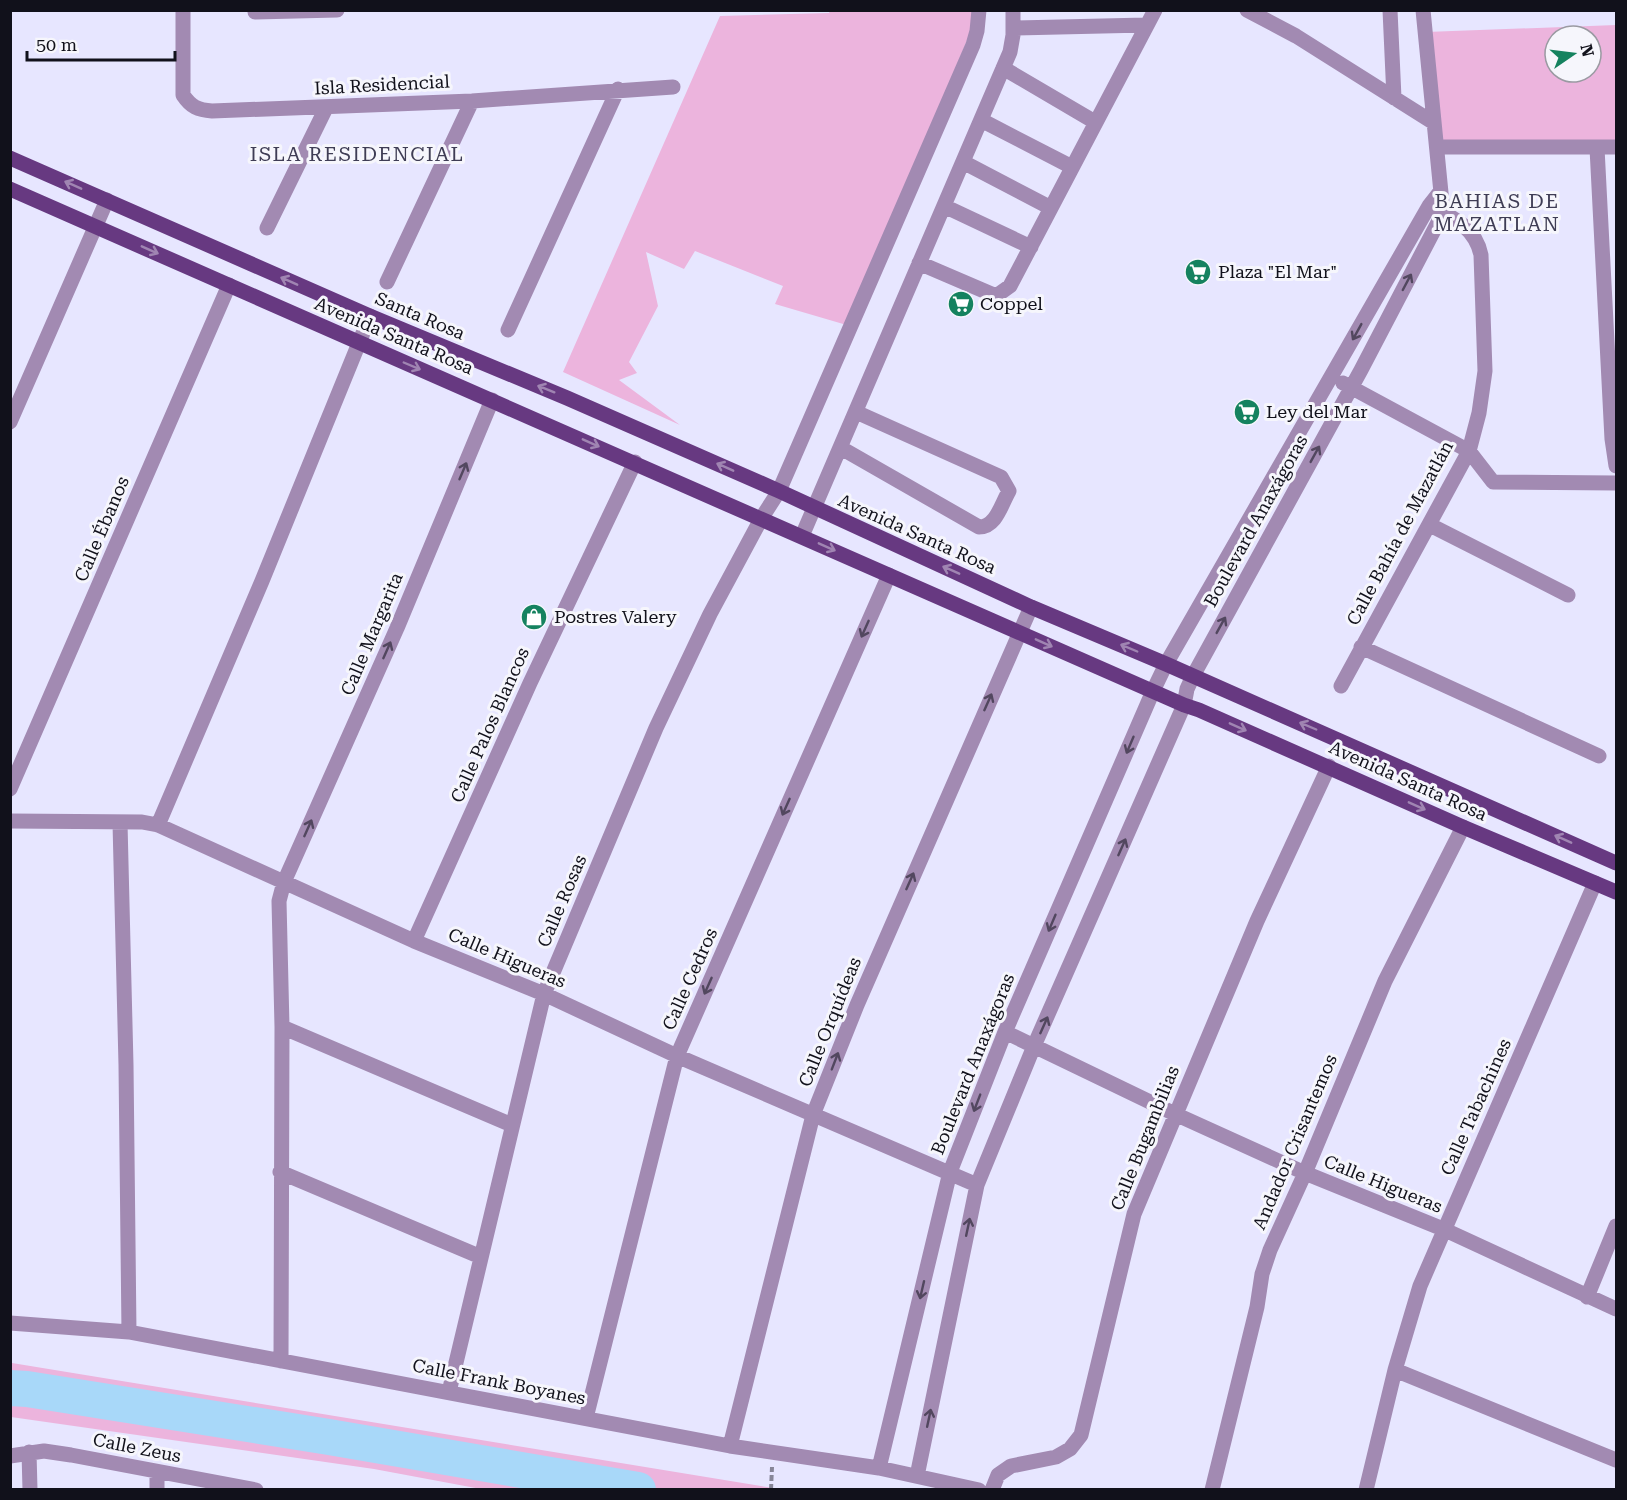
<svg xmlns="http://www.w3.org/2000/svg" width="1627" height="1500" font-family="'Roboto Serif',serif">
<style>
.green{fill:#ecb4dd;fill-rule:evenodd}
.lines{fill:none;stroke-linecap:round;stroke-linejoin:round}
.river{stroke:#a8d8f9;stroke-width:36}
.path{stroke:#878698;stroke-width:4;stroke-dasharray:6 3;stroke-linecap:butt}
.minor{stroke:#a28ab2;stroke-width:15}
.major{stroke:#673981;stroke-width:15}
.oneway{stroke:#a085b2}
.oneway2{stroke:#52475f}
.labels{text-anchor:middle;stroke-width:6;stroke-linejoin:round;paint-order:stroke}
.street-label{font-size:18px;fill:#11111b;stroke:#f6f6fc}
.poi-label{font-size:18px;fill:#11111b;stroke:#f6f6fc;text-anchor:start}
.neighbourhood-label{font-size:20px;letter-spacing:1.5px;fill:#3f3d55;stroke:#f6f6fc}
</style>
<rect width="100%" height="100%" fill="#e7e6ff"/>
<path class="green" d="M 830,10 L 979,11 L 850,326 L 775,304 L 783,286 L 695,251 L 684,269 L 646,252 L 658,306 L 629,362 L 637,373 L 619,380 L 680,425 L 563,372 L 720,16 L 829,13 Z
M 1616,25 L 1616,147 L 1438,147 L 1426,32 ZM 1555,36 L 1591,36 L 1591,72 L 1555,72 Z
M 11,1363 L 12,1363 L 779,1489 L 481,1489 L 374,1469 L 11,1417 Z"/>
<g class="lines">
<path class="river" d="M 10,1388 L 27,1389 L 329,1437 L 638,1490"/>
<path class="path" d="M 771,1490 L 772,1467"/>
<path class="minor" d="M 183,10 L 183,95 C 191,107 198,110 212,111 L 472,101 L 673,87
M 1247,10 L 1296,36 L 1434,123
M 1390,10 L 1394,98
M 255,12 L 337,10
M 1013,28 L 1146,25
M 1003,68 L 1095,122
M 981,120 L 1072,167
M 1438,147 L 1616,147
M 1597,148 L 1612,439 L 1616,466
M 963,162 L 1051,208
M 944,206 L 1031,247
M 267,228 L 326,108
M 919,263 L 996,296 L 1010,286 L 1155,10
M 387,282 L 472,101
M 508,330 L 618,89
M 1343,383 L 1469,451 L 1493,482 L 1616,483
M 10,422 L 107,200
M 841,448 L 979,527 C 996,527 1001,505 1009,491 L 1001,477 L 856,412
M 1430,525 L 1568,595
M 802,536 L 1010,52 L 1013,35 L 1013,10
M 1361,647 L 1599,756
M 1341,686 L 1469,451 L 1479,413 L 1485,371 L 1481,255 C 1476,230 1457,219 1434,208
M 10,789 L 229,285
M 10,821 L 142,822 L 158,825 L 414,941 L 544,994 L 677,1056 L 977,1185
M 120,823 L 126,1065 L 129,1332
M 158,825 L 262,581 L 370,316
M 414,941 L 530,683 L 635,462
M 282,1027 L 512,1125
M 1005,1032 L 1175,1114 L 1305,1173 L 1443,1229 L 1616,1309
M 280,1172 L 481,1257
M 1587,1297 L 1616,1226
M 10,1323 L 129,1332 L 730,1446 L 879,1468 L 979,1490
M 281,1361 L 282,1027 L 279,901 L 284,882 L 397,628 L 492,400
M 1395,1370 L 1616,1460
M 449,1392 L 544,994 L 656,728 L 710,614 L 761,519 L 779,491 L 973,45 L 977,31 L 979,10
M 586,1418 L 677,1056 L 889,575
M 730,1446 L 813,1115 L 857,1005 L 1031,607
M 29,1452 L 30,1490
M 10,1456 L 44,1451 L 71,1455 L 256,1490
M 879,1468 L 950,1172 L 1005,1032 L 1153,691 L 1166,664 L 1429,206 L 1440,192
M 157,1472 L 157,1490
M 917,1476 L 977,1185 L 1034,1046 L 1184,705 L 1187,689 L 1193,676 L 1361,370 L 1443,213 L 1423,10
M 992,1490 L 998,1475 L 1011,1466 L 1056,1457 L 1070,1449 L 1081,1435 L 1134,1214 L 1257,921 L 1329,766
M 1212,1490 L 1257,1307 L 1262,1274 L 1270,1250 L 1305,1173 L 1385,981 L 1463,827
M 1366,1490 L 1395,1370 L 1420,1286 L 1595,883"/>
<path class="major" d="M 10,158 L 370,316 L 567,398 L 779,491 L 1031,607 L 1166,664 L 1616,863
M 10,189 L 1184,705 L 1199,710 L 1463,827 L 1616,892"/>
</g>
<defs><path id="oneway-shaft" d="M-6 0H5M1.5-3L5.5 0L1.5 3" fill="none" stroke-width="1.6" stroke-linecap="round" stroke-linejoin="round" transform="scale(1.5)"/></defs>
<g class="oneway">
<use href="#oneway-shaft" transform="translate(73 185) rotate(-156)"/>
<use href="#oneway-shaft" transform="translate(150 250) rotate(24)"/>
<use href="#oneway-shaft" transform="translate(289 281) rotate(-156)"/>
<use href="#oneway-shaft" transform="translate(412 366) rotate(23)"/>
<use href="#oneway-shaft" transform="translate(546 389) rotate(-158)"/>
<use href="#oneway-shaft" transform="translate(591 443) rotate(24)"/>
<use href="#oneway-shaft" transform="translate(725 467) rotate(-156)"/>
<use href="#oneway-shaft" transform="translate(827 547) rotate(24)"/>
<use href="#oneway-shaft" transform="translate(951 570) rotate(-156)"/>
<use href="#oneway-shaft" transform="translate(1044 643) rotate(24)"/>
<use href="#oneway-shaft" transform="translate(1129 648) rotate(-157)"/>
<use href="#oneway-shaft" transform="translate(1308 726) rotate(-157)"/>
<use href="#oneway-shaft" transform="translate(1238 727) rotate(24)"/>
<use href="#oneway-shaft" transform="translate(1417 806) rotate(24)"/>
<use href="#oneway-shaft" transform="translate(1563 839) rotate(-156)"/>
</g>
<g class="oneway2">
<use href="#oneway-shaft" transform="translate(1407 282) rotate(-62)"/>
<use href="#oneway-shaft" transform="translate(1357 332) rotate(119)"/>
<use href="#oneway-shaft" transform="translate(1315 454) rotate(-61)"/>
<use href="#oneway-shaft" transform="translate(463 471) rotate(-67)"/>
<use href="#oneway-shaft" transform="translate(1221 625) rotate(-61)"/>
<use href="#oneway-shaft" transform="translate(865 629) rotate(114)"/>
<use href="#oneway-shaft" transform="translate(387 650) rotate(-66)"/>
<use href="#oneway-shaft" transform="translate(988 702) rotate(-66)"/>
<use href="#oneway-shaft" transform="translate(1130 745) rotate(113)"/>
<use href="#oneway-shaft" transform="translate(786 807) rotate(114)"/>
<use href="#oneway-shaft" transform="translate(308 828) rotate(-66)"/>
<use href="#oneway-shaft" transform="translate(1122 847) rotate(-66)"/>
<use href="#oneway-shaft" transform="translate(910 881) rotate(-66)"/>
<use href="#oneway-shaft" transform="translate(1052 923) rotate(113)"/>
<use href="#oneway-shaft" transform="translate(708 986) rotate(114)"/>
<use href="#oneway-shaft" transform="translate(1044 1025) rotate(-66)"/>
<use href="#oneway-shaft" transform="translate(835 1061) rotate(-69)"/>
<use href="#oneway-shaft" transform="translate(977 1103) rotate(111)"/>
<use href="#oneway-shaft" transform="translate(968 1227) rotate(-78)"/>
<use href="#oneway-shaft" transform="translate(922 1290) rotate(103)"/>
<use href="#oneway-shaft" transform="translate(929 1418) rotate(-78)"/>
</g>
<defs>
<symbol id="supermarket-disc" viewBox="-11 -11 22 22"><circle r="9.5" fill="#15825f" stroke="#f6f6fc"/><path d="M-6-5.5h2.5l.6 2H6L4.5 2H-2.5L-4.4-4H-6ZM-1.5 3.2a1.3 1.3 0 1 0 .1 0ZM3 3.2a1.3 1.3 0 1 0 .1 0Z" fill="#fff"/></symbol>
<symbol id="shop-disc" viewBox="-11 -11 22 22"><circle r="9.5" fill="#15825f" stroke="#f6f6fc"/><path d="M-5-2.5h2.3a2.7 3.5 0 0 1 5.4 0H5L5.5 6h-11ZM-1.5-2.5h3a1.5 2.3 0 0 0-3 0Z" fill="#fff"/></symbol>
</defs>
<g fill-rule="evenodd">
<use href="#supermarket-disc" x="1183" y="257" width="30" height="30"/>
<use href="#supermarket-disc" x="946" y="289" width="30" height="30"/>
<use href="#supermarket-disc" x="1232" y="397" width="30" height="30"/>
<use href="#shop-disc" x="519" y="602" width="30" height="30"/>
</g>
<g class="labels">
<g class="street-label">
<text transform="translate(382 85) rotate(-3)" y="6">Isla Residencial</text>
<text transform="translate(420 316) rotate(23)" y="6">Santa Rosa</text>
<text transform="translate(394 336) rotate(23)" y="6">Avenida Santa Rosa</text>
<text transform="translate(1256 521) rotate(-61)" y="6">Boulevard Anaxágoras</text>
<text transform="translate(102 529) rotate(-67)" y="6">Calle Ébanos</text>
<text transform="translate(1400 533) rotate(-62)" y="6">Calle Bahía de Mazatlán</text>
<text transform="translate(917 534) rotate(24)" y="6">Avenida Santa Rosa</text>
<text transform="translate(372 634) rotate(-67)" y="6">Calle Margarita</text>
<text transform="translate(490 725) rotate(-66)" y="6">Calle Palos Blancos</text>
<text transform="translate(1408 781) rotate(24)" y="6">Avenida Santa Rosa</text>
<text transform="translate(562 901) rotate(-67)" y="6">Calle Rosas</text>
<text transform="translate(507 958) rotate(23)" y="6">Calle Higueras</text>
<text transform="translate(690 979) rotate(-66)" y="6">Calle Cedros</text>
<text transform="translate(830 1022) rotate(-68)" y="6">Calle Orquídeas</text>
<text transform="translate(973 1064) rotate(-68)" y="6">Boulevard Anaxágoras</text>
<text transform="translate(1476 1107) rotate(-66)" y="6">Calle Tabachines</text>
<text transform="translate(1145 1138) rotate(-68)" y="6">Calle Bugambilias</text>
<text transform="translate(1295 1142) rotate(-67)" y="6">Andador Crisantemos</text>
<text transform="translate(1383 1184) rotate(22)" y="6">Calle Higueras</text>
<text transform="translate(499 1382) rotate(11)" y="6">Calle Frank Boyanes</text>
<text transform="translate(137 1448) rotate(11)" y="6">Calle Zeus</text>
</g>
<g class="poi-label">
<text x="1218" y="278">Plaza "El Mar"</text>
<text x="980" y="310">Coppel</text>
<text x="1266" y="418">Ley del Mar</text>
<text x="554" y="623">Postres Valery</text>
</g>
<g class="neighbourhood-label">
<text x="357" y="161">ISLA RESIDENCIAL</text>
<text x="1497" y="208">BAHIAS DE<tspan x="1497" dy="23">MAZATLAN</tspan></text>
</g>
</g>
<rect width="1627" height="1500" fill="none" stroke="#11111b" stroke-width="24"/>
<g transform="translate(1573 54) rotate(76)"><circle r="28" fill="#f6f6fc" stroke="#9a9aa2" stroke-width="1.5"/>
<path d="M0-4.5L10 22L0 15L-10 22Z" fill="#15825f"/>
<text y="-9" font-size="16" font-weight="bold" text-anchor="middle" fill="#11111b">N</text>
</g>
<path d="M27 51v9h148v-9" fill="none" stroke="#11111b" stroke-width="3"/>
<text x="36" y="51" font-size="18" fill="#11111b" stroke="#f6f6fc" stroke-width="4.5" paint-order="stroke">50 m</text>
</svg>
